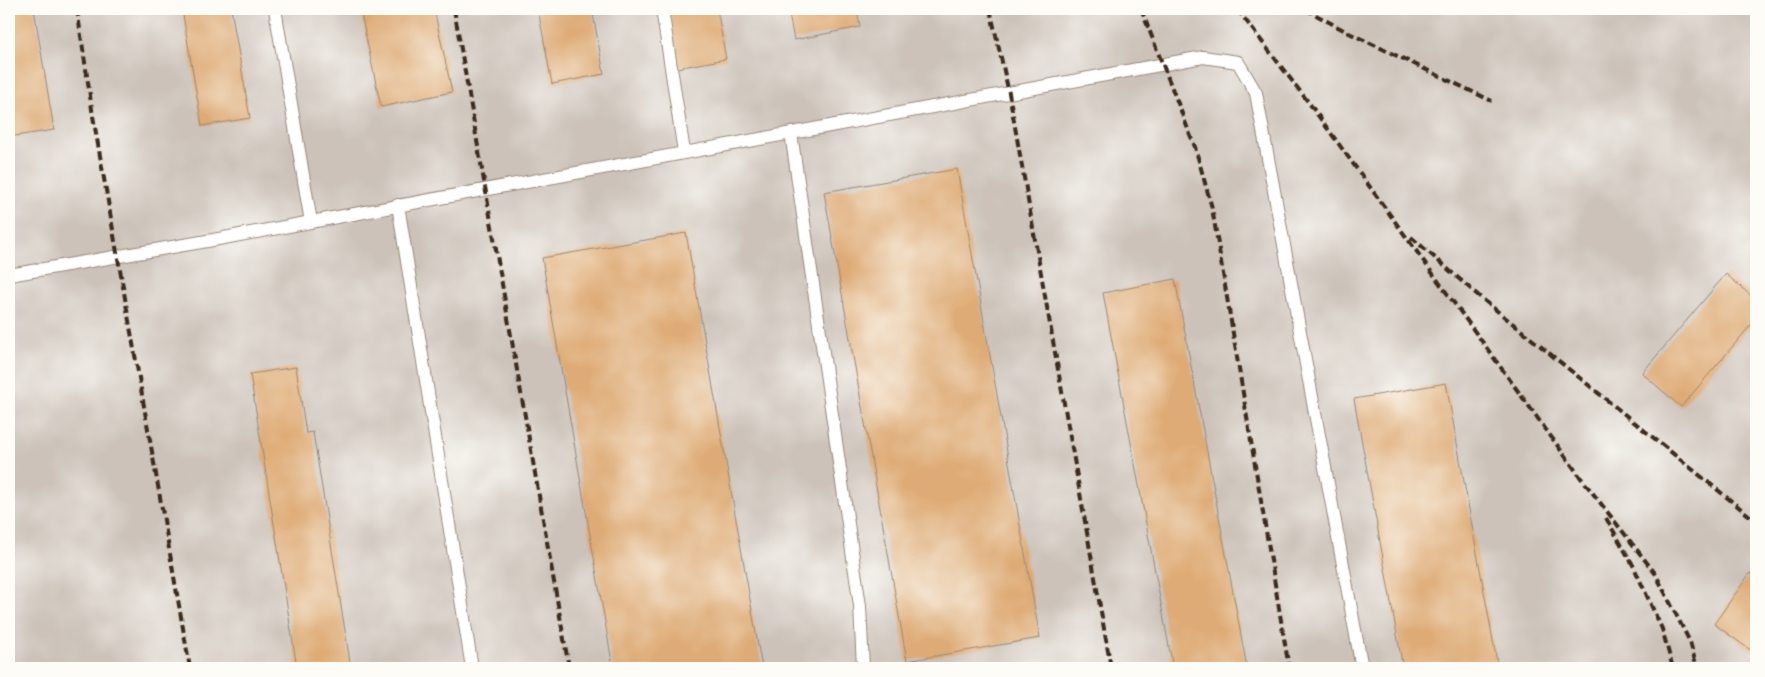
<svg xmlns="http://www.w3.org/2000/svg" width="1765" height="677" font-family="'Old Standard TT',serif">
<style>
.industrial{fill:#ccc2b9}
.building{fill:#deaa75}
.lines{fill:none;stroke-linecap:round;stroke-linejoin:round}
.service-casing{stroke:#988876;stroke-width:14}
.service{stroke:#fff;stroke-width:12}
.rail{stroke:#3b2a1e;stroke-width:4;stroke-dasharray:8 4;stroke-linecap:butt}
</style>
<rect width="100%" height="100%" fill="#fdfcf7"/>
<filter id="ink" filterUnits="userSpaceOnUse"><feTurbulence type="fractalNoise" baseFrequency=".02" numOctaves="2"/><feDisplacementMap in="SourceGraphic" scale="10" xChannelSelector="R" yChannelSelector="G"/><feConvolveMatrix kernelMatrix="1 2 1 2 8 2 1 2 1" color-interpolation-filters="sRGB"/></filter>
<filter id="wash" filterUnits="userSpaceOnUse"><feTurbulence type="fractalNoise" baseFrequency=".0096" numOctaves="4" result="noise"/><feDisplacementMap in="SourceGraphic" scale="20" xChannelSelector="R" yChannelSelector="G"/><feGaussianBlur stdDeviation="1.12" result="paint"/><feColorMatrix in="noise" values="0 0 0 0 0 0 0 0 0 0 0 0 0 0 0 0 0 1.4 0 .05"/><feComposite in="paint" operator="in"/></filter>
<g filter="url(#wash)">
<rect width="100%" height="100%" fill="#f5e5cd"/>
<path class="industrial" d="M 9,9 L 1756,9 L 1756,668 L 9,668 Z"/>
<g id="blocks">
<path class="building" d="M 9,9 L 34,9 L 54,130 L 9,137 Z
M 182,9 L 231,9 L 250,118 L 202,126 Z
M 360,9 L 434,9 L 452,92 L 381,107 Z
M 538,9 L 592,9 L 604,74 L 552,84 Z
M 666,9 L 717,9 L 726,59 L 677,68 Z
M 788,9 L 857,9 L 860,27 L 794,40 Z
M 957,169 L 1040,638 L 907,661 L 824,192 Z
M 686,233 L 762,668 L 613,668 L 542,258 Z
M 1726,274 L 1756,300 L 1756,319 L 1681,407 L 1642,373 Z
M 1175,279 L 1247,668 L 1173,668 L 1103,293 Z
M 296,367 L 306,433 L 313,432 L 351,668 L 297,668 L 250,374 Z
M 1446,383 L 1498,668 L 1403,668 L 1354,399 Z
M 1750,573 L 1756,577 L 1756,654 L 1714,624 Z"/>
</g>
</g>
<g filter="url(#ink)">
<use href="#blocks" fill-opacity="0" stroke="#988876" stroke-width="1"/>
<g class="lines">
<defs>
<path id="service" d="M 275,9 L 311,222
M 662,9 L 684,152
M 791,133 L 860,606 L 863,668
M 398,205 L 472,668
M 9,275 L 213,240 L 1203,57 L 1238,62 L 1256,93 L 1362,668"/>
</defs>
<use href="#service" class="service-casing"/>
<use href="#service" class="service"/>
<path class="rail" d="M 77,9 L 93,116 L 190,668
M 454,9 L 569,668
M 990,9 L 1009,93 L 1111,668
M 1141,9 L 1195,147 L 1212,208 L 1289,668
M 1237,9 L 1309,103 L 1581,478 L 1655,573 L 1690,642 L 1697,668
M 1305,9 L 1349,33 L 1492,101
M 1411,237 L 1480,297 L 1756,521
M 1606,518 L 1633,565 L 1662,629 L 1673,668"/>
</g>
</g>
<rect width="1765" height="677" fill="none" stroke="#fdfcf7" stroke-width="30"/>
</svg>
